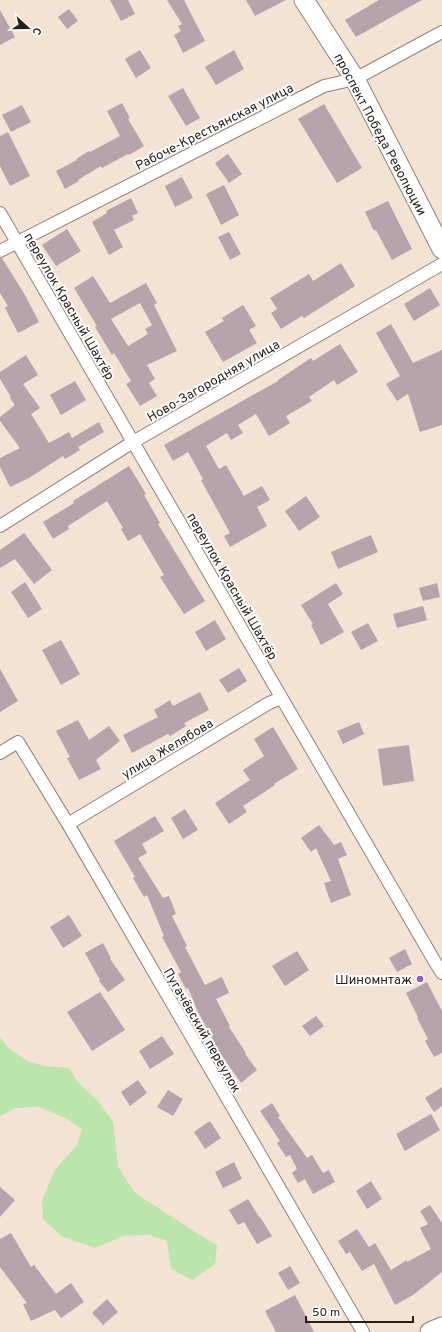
<svg xmlns="http://www.w3.org/2000/svg" width="442" height="1332" font-family="Overpass,sans-serif">
<style>
.green{fill:#bce5ab}
.building{fill:#b6a3ac;fill-rule:evenodd}
.lines{fill:none;stroke-linecap:round;stroke-linejoin:round}
.street-casing{stroke:#918376;stroke-width:14}
.primary-casing{stroke:#918376;stroke-width:21}
.street{stroke:#fff;stroke-width:12}
.primary{stroke:#fff;stroke-width:19}
.poi-dot{fill:#9a5ad0;stroke:#fff;stroke-width:1.5}
.labels{text-anchor:middle;stroke-width:4;stroke-linejoin:round;paint-order:stroke}
.street-label{font-size:13px;fill:#251f1a;stroke:#fff}
.poi-label{font-size:13px;fill:#251f1a;stroke:#fff;text-anchor:end}
</style>
<rect width="100%" height="100%" fill="#f3e3d5"/>
<path class="green" d="M 0,1037 L 7,1047 L 29,1062 L 46,1066 L 69,1068 L 77,1081 L 98,1101 L 113,1122 L 118,1167 L 135,1193 L 192,1230 L 217,1245 L 215,1264 L 192,1280 L 171,1269 L 167,1241 L 150,1235 L 123,1236 L 95,1248 L 61,1236 L 43,1219 L 42,1200 L 55,1170 L 77,1145 L 82,1129 L 67,1119 L 40,1107 L 15,1108 L 0,1116 Z"/>
<path class="building" d="M 110,0 L 128,0 L 135,14 L 121,21 Z
M 167,0 L 184,0 L 205,41 L 183,53 L 174,35 L 181,31 L 178,26 L 182,24 Z
M 246,0 L 286,0 L 255,16 Z
M 379,0 L 422,0 L 356,37 L 345,20 Z
M 69,9 L 78,21 L 67,29 L 58,17 Z
M 0,10 L 15,37 L 0,45 Z
M 140,50 L 151,68 L 136,78 L 125,59 Z
M 234,50 L 244,69 L 216,85 L 205,67 Z
M 183,88 L 200,118 L 186,126 L 168,96 Z
M 122,103 L 130,118 L 128,119 L 144,146 L 129,155 L 128,154 L 102,168 L 101,166 L 78,180 L 79,181 L 65,189 L 56,171 L 77,160 L 76,159 L 89,151 L 90,152 L 120,136 L 107,111 Z
M 324,104 L 362,168 L 337,183 L 298,119 Z
M 22,105 L 31,122 L 11,132 L 2,115 Z
M 8,132 L 30,176 L 10,186 L 0,166 L 0,136 Z
M 228,154 L 242,174 L 229,183 L 215,163 Z
M 182,177 L 193,198 L 175,207 L 165,186 Z
M 224,185 L 239,215 L 221,225 L 206,194 Z
M 131,198 L 138,213 L 132,216 L 134,220 L 114,230 L 123,247 L 109,255 L 92,222 L 107,213 L 106,211 Z
M 388,201 L 412,249 L 392,260 L 376,230 L 374,231 L 365,212 Z
M 67,229 L 81,251 L 56,266 L 42,245 Z
M 229,232 L 241,254 L 230,260 L 218,237 Z
M 0,258 L 2,258 L 25,295 L 39,322 L 18,333 L 5,308 L 8,306 L 0,293 Z
M 341,263 L 355,286 L 304,318 L 302,316 L 281,329 L 271,313 L 277,309 L 270,298 L 309,274 L 313,281 Z
M 93,276 L 110,303 L 146,283 L 157,303 L 154,305 L 177,351 L 147,365 L 155,379 L 149,383 L 157,396 L 140,406 L 126,384 L 131,381 L 114,353 L 112,355 L 95,327 L 97,326 L 74,288 ZM 140,303 L 152,325 L 145,329 L 148,334 L 128,346 L 111,319 Z
M 430,288 L 440,305 L 414,321 L 404,304 Z
M 243,305 L 256,326 L 249,330 L 257,343 L 223,362 L 205,332 L 224,321 L 222,318 Z
M 391,324 L 413,363 L 442,350 L 442,425 L 420,432 L 408,394 L 397,401 L 386,384 L 400,376 L 376,333 Z
M 340,344 L 358,372 L 337,385 L 334,380 L 309,397 L 312,401 L 286,416 L 290,423 L 269,436 L 256,414 L 238,425 L 243,433 L 231,440 L 227,433 L 206,446 L 219,469 L 226,465 L 244,496 L 262,486 L 270,500 L 257,507 L 267,526 L 230,547 L 224,536 L 230,533 L 201,480 L 203,479 L 188,452 L 173,461 L 164,445 L 278,381 L 278,380 L 311,358 L 313,361 Z
M 26,355 L 38,375 L 23,384 L 40,408 L 31,414 L 49,443 L 69,432 L 72,438 L 99,422 L 104,432 L 78,447 L 80,450 L 65,459 L 63,456 L 29,478 L 10,487 L 0,467 L 0,458 L 20,448 L 0,421 L 0,417 L 15,405 L 10,398 L 11,397 L 0,379 L 0,372 Z
M 75,381 L 86,400 L 61,415 L 50,395 Z
M 129,466 L 146,494 L 144,495 L 160,523 L 158,524 L 205,601 L 184,614 L 160,577 L 164,575 L 140,534 L 128,541 L 121,529 L 123,528 L 107,501 L 68,526 L 69,529 L 53,539 L 43,522 L 74,503 L 73,501 Z
M 306,496 L 320,517 L 299,531 L 285,511 Z
M 24,533 L 52,570 L 34,584 L 15,559 L 0,568 L 0,550 Z
M 371,535 L 378,552 L 338,569 L 331,552 Z
M 25,582 L 42,609 L 28,618 L 11,592 Z
M 336,583 L 343,594 L 328,604 L 344,632 L 321,645 L 311,625 L 313,624 L 301,605 Z
M 437,583 L 440,597 L 423,601 L 419,588 Z
M 423,606 L 427,620 L 397,628 L 393,614 Z
M 215,620 L 226,639 L 206,651 L 195,632 Z
M 368,623 L 378,641 L 361,650 L 351,632 Z
M 61,640 L 80,674 L 61,685 L 42,650 Z
M 239,668 L 247,681 L 228,693 L 219,680 Z
M 0,669 L 18,701 L 0,712 Z
M 200,692 L 209,710 L 184,723 L 186,726 L 170,736 L 168,734 L 132,753 L 123,735 L 158,717 L 154,710 L 170,700 L 173,706 Z
M 78,720 L 89,740 L 109,726 L 120,741 L 96,760 L 101,769 L 79,780 L 67,758 L 70,757 L 56,731 Z
M 359,722 L 364,734 L 343,744 L 337,731 Z
M 273,727 L 298,769 L 274,784 L 275,785 L 243,806 L 247,812 L 229,824 L 215,803 L 250,780 L 243,770 L 264,756 L 254,739 Z
M 409,745 L 414,781 L 383,786 L 378,749 Z
M 185,809 L 198,830 L 183,839 L 171,818 Z
M 155,816 L 164,831 L 142,844 L 147,853 L 138,858 L 163,898 L 169,896 L 176,914 L 172,916 L 187,946 L 185,947 L 205,985 L 222,977 L 229,993 L 216,999 L 230,1026 L 229,1027 L 246,1053 L 245,1054 L 257,1070 L 241,1083 L 220,1053 L 198,1012 L 188,988 L 186,989 L 178,974 L 181,972 L 162,937 L 164,936 L 147,895 L 144,897 L 133,878 L 135,877 L 114,841 Z
M 319,825 L 334,845 L 341,842 L 347,855 L 338,859 L 351,895 L 331,903 L 324,883 L 331,881 L 316,848 L 311,852 L 301,838 Z
M 69,915 L 82,936 L 63,948 L 50,927 Z
M 103,943 L 111,958 L 110,959 L 125,980 L 108,992 L 99,981 L 100,980 L 85,953 Z
M 405,949 L 412,964 L 397,972 L 389,958 Z
M 297,951 L 309,970 L 285,986 L 272,966 Z
M 427,982 L 442,1011 L 442,1053 L 434,1057 L 425,1041 L 428,1039 L 417,1018 L 418,1017 L 406,993 Z
M 100,992 L 125,1030 L 92,1051 L 67,1012 Z
M 316,1016 L 324,1026 L 310,1036 L 302,1026 Z
M 162,1036 L 174,1054 L 150,1069 L 139,1051 Z
M 138,1080 L 147,1093 L 130,1106 L 121,1092 Z
M 442,1087 L 442,1106 L 434,1112 L 425,1098 Z
M 168,1090 L 183,1099 L 173,1116 L 157,1107 Z
M 272,1103 L 280,1116 L 278,1117 L 307,1158 L 312,1155 L 323,1173 L 329,1170 L 335,1182 L 313,1194 L 305,1179 L 298,1183 L 292,1173 L 297,1169 L 290,1155 L 286,1157 L 277,1143 L 280,1141 L 260,1111 Z
M 431,1114 L 440,1130 L 405,1151 L 396,1134 Z
M 210,1121 L 221,1138 L 205,1149 L 194,1132 Z
M 234,1162 L 242,1179 L 223,1188 L 215,1172 Z
M 371,1181 L 382,1199 L 367,1209 L 356,1191 Z
M 0,1187 L 15,1200 L 0,1217 Z
M 248,1199 L 259,1217 L 260,1217 L 272,1236 L 257,1244 L 244,1222 L 238,1225 L 229,1210 Z
M 430,1205 L 442,1223 L 442,1272 L 413,1295 L 395,1305 L 374,1264 L 362,1271 L 350,1252 L 346,1254 L 338,1241 L 357,1229 L 369,1247 L 375,1243 L 391,1270 L 407,1260 L 407,1262 L 431,1249 L 420,1228 L 428,1224 L 420,1211 Z
M 11,1233 L 31,1267 L 34,1265 L 56,1294 L 71,1283 L 84,1302 L 61,1318 L 55,1310 L 31,1321 L 23,1304 L 27,1303 L 0,1267 L 0,1239 Z
M 290,1266 L 300,1283 L 288,1290 L 278,1273 Z
M 295,1295 L 314,1332 L 276,1332 L 265,1311 Z
M 107,1299 L 118,1312 L 103,1325 L 92,1313 Z"/>
<g class="lines">
<defs>
<path id="street" d="M 0,213 L 435,962 L 442,973
M 0,251 L 324,86 L 355,79 L 442,32
M 0,526 L 133,442 L 442,264
M 0,753 L 18,742 L 68,824 L 363,1332
M 68,824 L 269,703 L 281,698"/>
<path id="primary" d="M 304,0 L 355,79 L 442,249
M 430,1332 L 442,1327"/>
</defs>
<use href="#street" class="street-casing"/>
<use href="#primary" class="primary-casing"/>
<use href="#street" class="street"/>
<use href="#primary" class="primary"/>
</g>
<circle class="poi-dot" cx="420" cy="979" r="4"/>
<g class="labels">
<g class="street-label">
<text transform="translate(214 126) rotate(-27)" y="5">Рабоче-Крестьянская улица</text>
<text transform="translate(381 134) rotate(62)" y="5">проспект Победа Революции</text>
<text transform="translate(70 306) rotate(60)" y="5">переулок Красный Шахтёр</text>
<text transform="translate(213 380) rotate(-30)" y="5">Ново-Загородняя улица</text>
<text transform="translate(233 586) rotate(60)" y="5">переулок Красный Шахтёр</text>
<text transform="translate(167 748) rotate(-31)" y="5">улица Желябова</text>
<text transform="translate(203 1030) rotate(60)" y="5">Пугачёвский переулок</text>
</g>
<g class="poi-label">
<text x="412" y="984">Шиномнтаж</text>
</g>
</g>
<g transform="translate(28 28) rotate(111)" stroke="#ffffff" stroke-width="3" paint-order="stroke">
<path d="M0-3L7 15L0 10L-7 15Z" fill="#251f1a"/>
<text y="-6" font-size="11" font-weight="bold" text-anchor="middle" fill="#251f1a">С</text>
</g>
<path d="M306 1316v6h107v-6" fill="none" stroke="#251f1a" stroke-width="2"/>
<text x="312" y="1316" font-size="12" fill="#251f1a" stroke="#ffffff" stroke-width="3" paint-order="stroke">50 m</text>
</svg>
